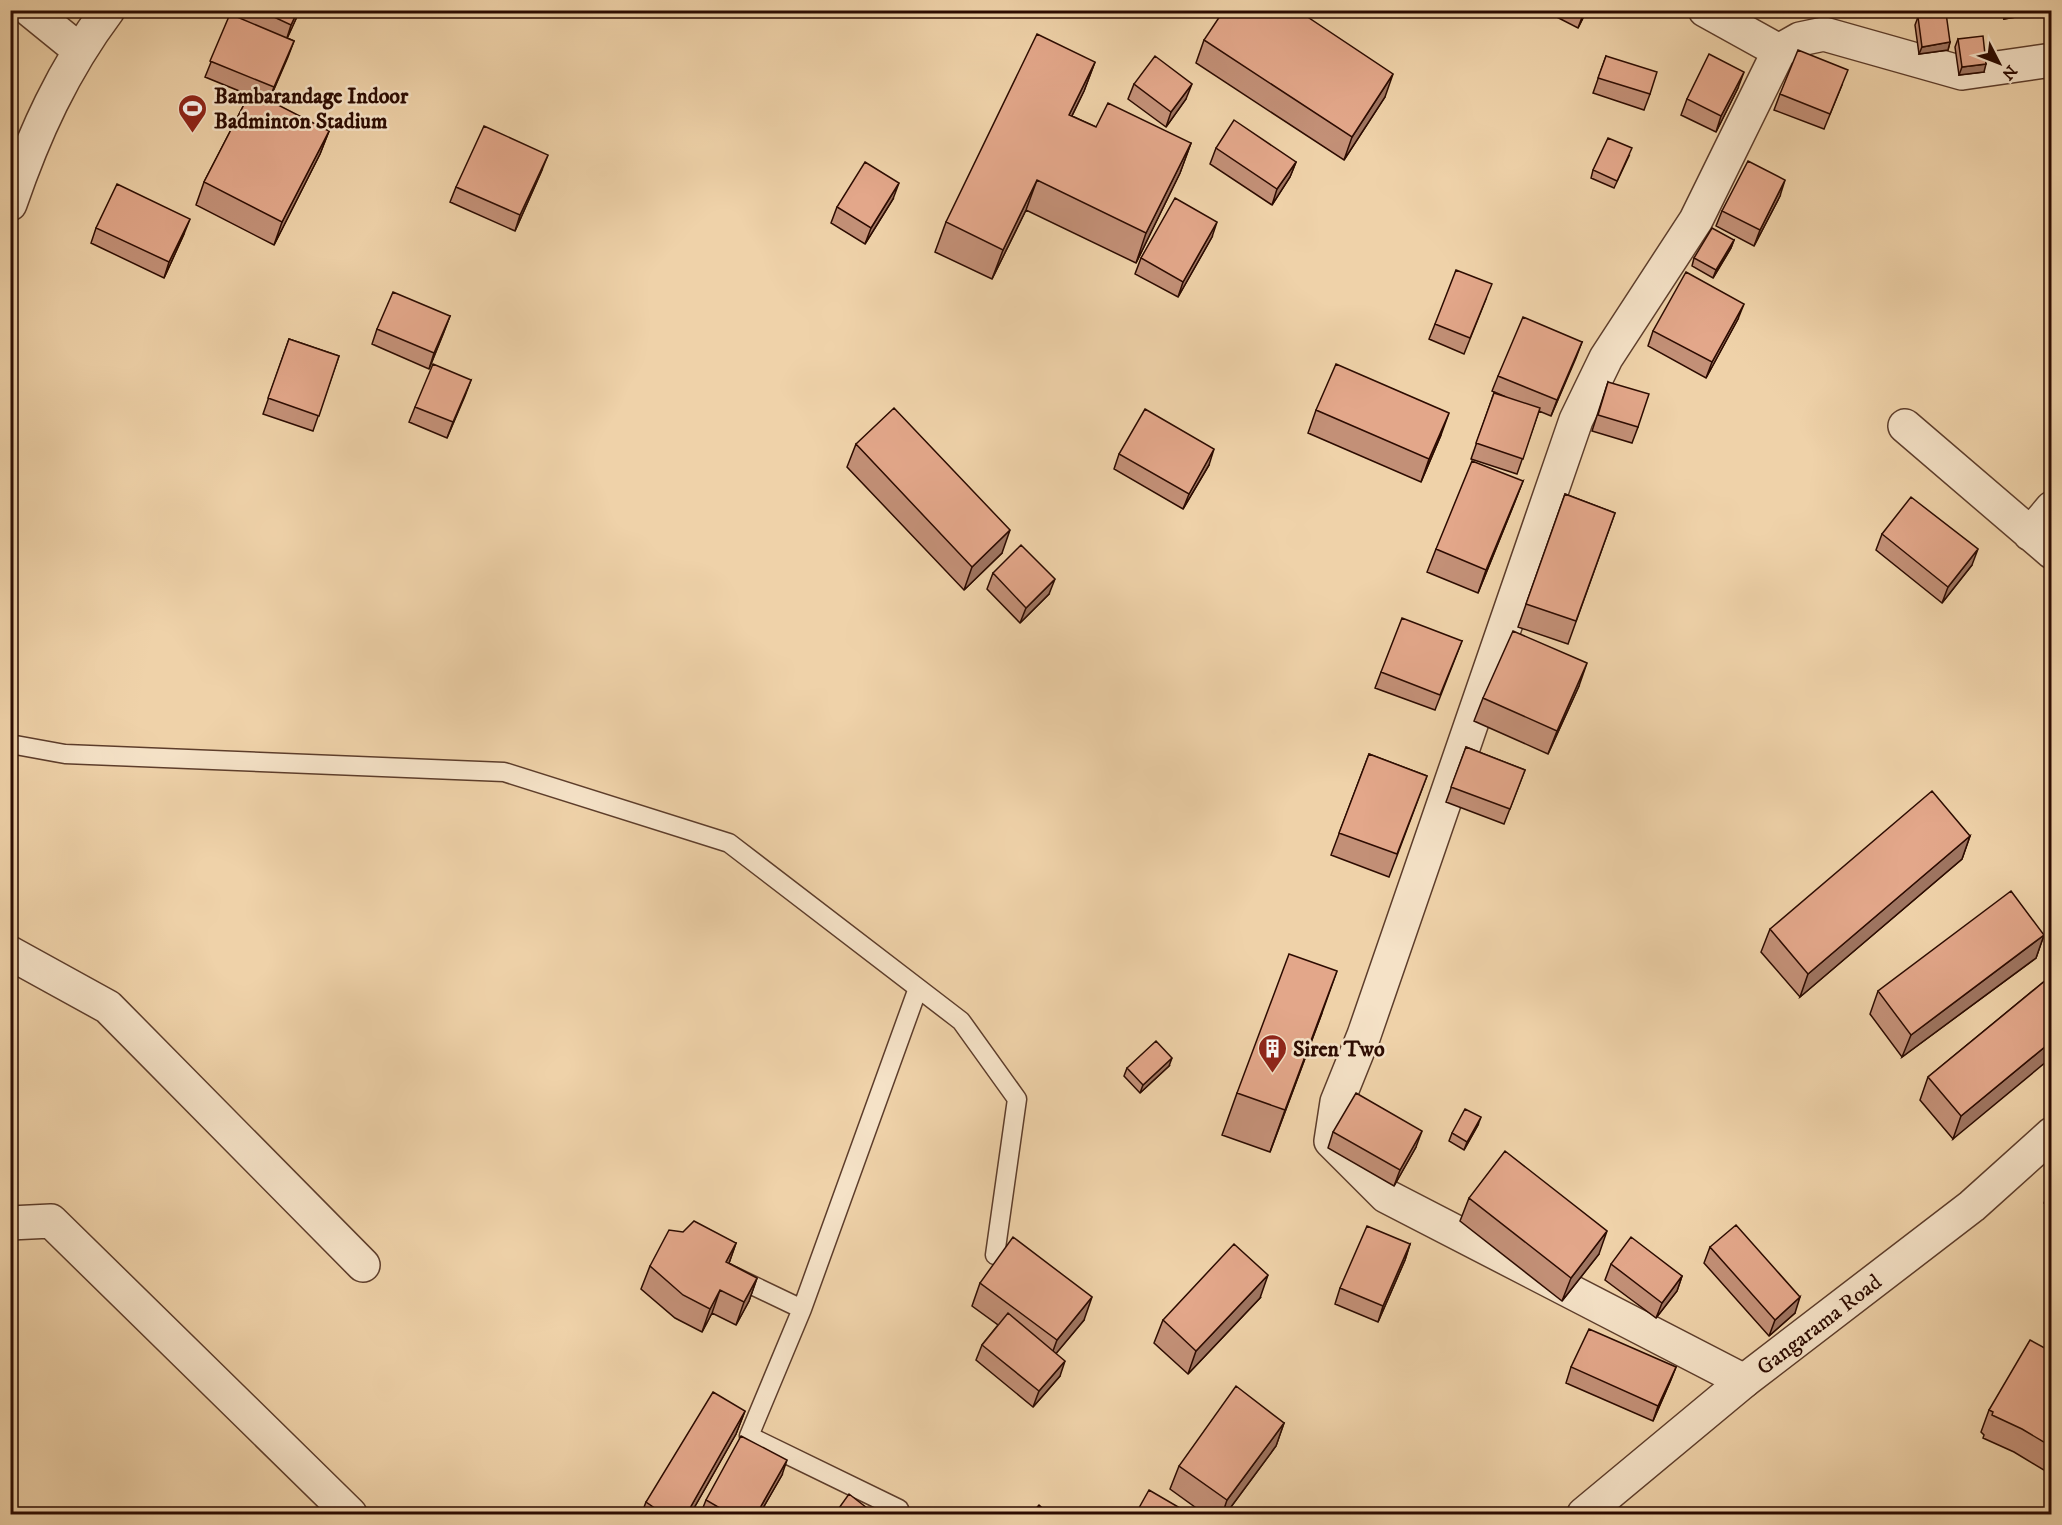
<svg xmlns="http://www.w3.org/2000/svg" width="2062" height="1525" font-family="'IM FELL DW Pica',serif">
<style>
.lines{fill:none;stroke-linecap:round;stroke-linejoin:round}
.service-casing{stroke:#5d3d2b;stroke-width:21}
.minor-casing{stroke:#5d3d2b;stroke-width:36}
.tertiary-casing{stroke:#5d3d2b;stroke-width:36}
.service{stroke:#f5e2c7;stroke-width:18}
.minor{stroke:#f5e2c7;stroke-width:33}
.tertiary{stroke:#f5e2c7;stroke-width:33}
.wall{fill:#c39077;stroke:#2c0b01;stroke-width:1.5}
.shaded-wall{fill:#9f7561;stroke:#2c0b01;stroke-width:1.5}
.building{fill:#e3a78a;stroke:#2c0b01;stroke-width:1.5}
.labels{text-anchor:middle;stroke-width:5;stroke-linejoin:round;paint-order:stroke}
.poi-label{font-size:22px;font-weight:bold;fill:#2c0b01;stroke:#f5e2c7;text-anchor:start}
.street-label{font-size:22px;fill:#2c0b01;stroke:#f5e2c7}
</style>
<rect width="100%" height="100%" fill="#efd2a9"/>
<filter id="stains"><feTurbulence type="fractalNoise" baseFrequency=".00333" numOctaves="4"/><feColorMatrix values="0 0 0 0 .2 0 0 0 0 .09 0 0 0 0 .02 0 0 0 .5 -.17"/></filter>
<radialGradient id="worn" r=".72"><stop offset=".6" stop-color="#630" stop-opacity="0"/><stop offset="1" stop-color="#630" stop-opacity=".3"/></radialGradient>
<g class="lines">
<defs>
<path id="service" d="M 10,744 L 65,754 L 504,772 L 729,843 L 961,1021 L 1017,1099 L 995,1255
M 733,1276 L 802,1309 L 918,988
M 802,1309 L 749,1436 L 899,1509"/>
<path id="minor" d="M 30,10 L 78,49
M 1705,10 L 1779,51 L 1800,39 L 1824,34 L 1962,73 L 2052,60
M 10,204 C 34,134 63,70 108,10
M 1905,426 L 2052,552
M 2030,534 L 2052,508
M 10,953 L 108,1007 L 363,1265
M 10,1223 L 51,1221 L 350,1514
M 1744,1381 L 1386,1196 L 1331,1141 L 1337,1102 L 1364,1035 L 1576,420 L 1606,358 L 1696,220 L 1779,51"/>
<g id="tertiary">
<path id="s1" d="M 1584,1514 L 1744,1381 L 1972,1206 L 2052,1134"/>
</g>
</defs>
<use href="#service" class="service-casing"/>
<use href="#minor" class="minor-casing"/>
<use href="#tertiary" class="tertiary-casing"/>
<use href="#service" class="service"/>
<use href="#minor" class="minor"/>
<use href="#tertiary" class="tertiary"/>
</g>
<path class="wall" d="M 227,10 L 300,10 L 287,38 L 294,41 L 269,101 L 329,131 L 320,154 L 274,245 L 196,205 L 204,182 L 249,95 L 205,77 L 230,15 L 225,13 Z
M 1543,10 L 1587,10 L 1578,28 Z
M 2003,10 L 2029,10 L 2028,15 L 2004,19 Z
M 1918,17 L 1950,42 L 1948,50 L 1919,54 L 1915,25 Z
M 1958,39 L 1984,72 L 1959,75 L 1955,47 Z
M 1204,40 L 1385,97 L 1344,160 L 1196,63 Z
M 1606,56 L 1650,94 L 1644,110 L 1593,93 Z
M 1095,62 L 1084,91 L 1072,116 L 1096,127 L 1191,143 L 1180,173 L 1136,263 L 1026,210 L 992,279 L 935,252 L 946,222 Z
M 1134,84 L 1186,99 L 1166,127 L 1128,99 Z
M 1842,85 L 1824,129 L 1774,110 L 1780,94 Z
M 1738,88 L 1716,132 L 1681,115 L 1687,99 Z
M 1216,148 L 1296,162 L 1290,177 L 1272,205 L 1210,164 Z
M 1629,156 L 1614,188 L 1591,178 L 1593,170 Z
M 542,170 L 515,231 L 450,202 L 456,187 Z
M 1780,196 L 1754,246 L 1716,226 L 1722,211 Z
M 893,199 L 865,244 L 831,223 L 837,207 Z
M 96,228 L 184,234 L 164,278 L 91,243 Z
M 1212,237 L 1178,297 L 1135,274 L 1141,258 Z
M 1734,240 L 1731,248 L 1713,278 L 1692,266 L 1694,258 Z
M 1486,299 L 1464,354 L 1429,339 L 1435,324 Z
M 450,316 L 429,369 L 372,344 L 377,329 Z
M 1738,319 L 1706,378 L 1648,346 L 1653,331 Z
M 289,339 L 339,356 L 313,431 L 263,414 Z
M 1582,342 L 1551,416 L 1539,411 L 1517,474 L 1471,459 L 1494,393 L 1506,397 L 1492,391 L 1498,376 Z
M 471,380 L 447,438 L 409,422 L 415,407 Z
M 1608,382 L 1638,427 L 1632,443 L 1592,431 Z
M 1316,410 L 1441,435 L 1421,482 L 1308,433 Z
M 856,444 L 1002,553 L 964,590 L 847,467 Z
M 1119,454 L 1209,465 L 1183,509 L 1114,469 Z
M 1523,481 L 1514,504 L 1478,593 L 1427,572 L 1436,549 Z
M 1565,494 L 1615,513 L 1568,644 L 1518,627 Z
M 1882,534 L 1972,565 L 1942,603 L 1876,550 Z
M 993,573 L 1049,594 L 1020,623 L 987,589 Z
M 1462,641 L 1435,710 L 1375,688 L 1381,672 Z
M 1579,686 L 1548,754 L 1474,721 L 1483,698 Z
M 1466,747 L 1525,770 L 1504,824 L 1446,802 Z
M 1369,754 L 1427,776 L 1389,877 L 1331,855 Z
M 1970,836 L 1962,859 L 1800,997 L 1761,952 L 1770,929 Z
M 2044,935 L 2036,958 L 1902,1057 L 1870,1014 L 1878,991 Z
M 2052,975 L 1953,1139 L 1920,1100 L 1928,1077 Z
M 1322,1013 L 1270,1152 L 1222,1135 L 1237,1093 Z
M 1169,1066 L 1140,1093 L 1124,1076 L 1127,1068 Z
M 1478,1125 L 1464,1150 L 1449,1141 L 1452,1133 Z
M 1333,1132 L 1416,1147 L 1394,1186 L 1328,1148 Z
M 2052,1186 L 2052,1210 L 2044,1203 L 2050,1188 Z
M 1469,1198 L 1599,1254 L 1562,1301 L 1460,1221 Z
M 736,1243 L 729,1263 L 757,1278 L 749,1301 L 736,1325 L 712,1313 L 702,1332 L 675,1318 L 641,1289 L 650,1266 Z
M 1410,1244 L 1405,1260 L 1378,1322 L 1335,1304 L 1340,1288 Z
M 1710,1247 L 1795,1313 L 1769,1336 L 1704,1263 Z
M 1611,1264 L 1682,1276 L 1677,1291 L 1656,1318 L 1605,1280 Z
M 980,1283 L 1084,1320 L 1056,1353 L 1060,1376 L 1033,1407 L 976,1360 L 982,1345 L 998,1325 L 972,1306 Z
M 1260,1298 L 1188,1374 L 1154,1343 L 1163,1320 Z
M 2052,1352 L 2052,1475 L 2014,1452 L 1983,1438 L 1984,1435 L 1981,1432 L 1989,1410 Z
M 1571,1367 L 1676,1367 L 1670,1382 L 1653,1421 L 1566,1383 Z
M 745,1411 L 736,1434 L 690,1515 L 641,1515 L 646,1502 Z
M 1284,1423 L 1276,1446 L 1225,1515 L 1206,1515 L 1170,1489 L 1179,1466 Z
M 782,1475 L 759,1515 L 700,1515 L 706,1500 Z"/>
<path class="shaded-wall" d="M 298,10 L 300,10 L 286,41 L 291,25 Z
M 1585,10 L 1587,10 L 1578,28 L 1584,12 Z
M 2029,10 L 2028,15 L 2004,19 L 2007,11 Z
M 294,41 L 288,57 L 268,103 L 274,87 Z
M 1950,42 L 1948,50 L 1919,54 L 1922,47 Z
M 1095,62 L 1084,91 L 1058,144 L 1069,115 Z
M 1986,64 L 1984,72 L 1959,75 L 1962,67 Z
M 1744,72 L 1738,88 L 1716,132 L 1721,116 Z
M 1393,74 L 1385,97 L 1344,160 L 1352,137 Z
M 1192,84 L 1186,99 L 1166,127 L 1171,112 Z
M 329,131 L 320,154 L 274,245 L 282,222 Z
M 1191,143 L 1180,173 L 1136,263 L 1146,233 Z
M 548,155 L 542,170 L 515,231 L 520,215 Z
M 1296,162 L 1290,177 L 1272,205 L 1277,189 Z
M 1037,180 L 1026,210 L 992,279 L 1003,250 Z
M 1785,180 L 1780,196 L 1754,246 L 1760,230 Z
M 899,183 L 893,199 L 865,244 L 871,228 Z
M 190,219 L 184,234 L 164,278 L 169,262 Z
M 1217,222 L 1212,237 L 1178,297 L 1183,282 Z
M 1734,240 L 1731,248 L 1713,278 L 1716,270 Z
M 1744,304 L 1738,319 L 1706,378 L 1712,362 Z
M 450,316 L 444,332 L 429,369 L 434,353 Z
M 1582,342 L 1576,358 L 1551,416 L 1557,400 Z
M 471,380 L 465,396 L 447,438 L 453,422 Z
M 1449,413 L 1441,435 L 1421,482 L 1429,459 Z
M 1214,449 L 1209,465 L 1183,509 L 1189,494 Z
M 1523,481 L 1514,504 L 1478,593 L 1486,570 Z
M 1010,530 L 1002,553 L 964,590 L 972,567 Z
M 1978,549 L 1972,565 L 1942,603 L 1948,587 Z
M 1055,579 L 1049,594 L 1020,623 L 1026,608 Z
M 1587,663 L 1579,686 L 1548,754 L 1557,731 Z
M 1970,836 L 1962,859 L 1800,997 L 1808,974 Z
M 2044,935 L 2036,958 L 1902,1057 L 1911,1035 Z
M 1337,971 L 1322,1013 L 1270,1152 L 1285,1110 Z
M 2052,1041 L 2052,1057 L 1953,1139 L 1961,1116 Z
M 1172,1058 L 1169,1066 L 1140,1093 L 1143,1085 Z
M 1481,1117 L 1478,1125 L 1464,1150 L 1467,1142 Z
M 1422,1131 L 1416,1147 L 1394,1186 L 1400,1170 Z
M 1607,1231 L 1599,1254 L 1562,1301 L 1571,1278 Z
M 736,1243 L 728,1266 L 726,1262 Z
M 1410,1244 L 1405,1260 L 1378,1322 L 1383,1306 Z
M 1268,1275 L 1260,1298 L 1188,1374 L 1196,1351 Z
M 1682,1276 L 1677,1291 L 1656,1318 L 1662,1303 Z
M 757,1278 L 749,1301 L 736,1325 L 744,1302 Z
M 720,1290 L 712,1313 L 702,1332 L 710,1309 Z
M 1092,1297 L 1084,1320 L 1049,1362 L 1057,1340 Z
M 1800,1297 L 1795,1313 L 1769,1336 L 1775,1320 Z
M 1065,1361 L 1060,1376 L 1033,1407 L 1039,1391 Z
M 1676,1367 L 1670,1382 L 1653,1421 L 1658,1406 Z
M 745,1411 L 736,1434 L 690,1515 L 686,1515 Z
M 1284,1423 L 1276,1446 L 1225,1515 L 1222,1515 L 1227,1500 Z
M 787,1460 L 782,1475 L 759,1515 L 756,1515 Z"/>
<path class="building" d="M 259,10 L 298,10 L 291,25 Z
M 1224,10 L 1297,10 L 1393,74 L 1352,137 L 1204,40 Z
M 1946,13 L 1950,42 L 1922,47 L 1918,17 Z
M 230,14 L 294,41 L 274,87 L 210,61 Z
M 1037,34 L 1095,62 L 1069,115 L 1096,127 L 1108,103 L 1191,143 L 1146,233 L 1037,180 L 1003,250 L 946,222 Z
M 1983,36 L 1986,64 L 1962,67 L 1958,39 Z
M 1798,50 L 1848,70 L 1830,114 L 1780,94 Z
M 1709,54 L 1744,72 L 1721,116 L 1687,99 Z
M 1155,56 L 1192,84 L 1171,112 L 1134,84 Z
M 1606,56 L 1657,72 L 1650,94 L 1598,78 Z
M 251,91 L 329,131 L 282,222 L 204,182 Z
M 1234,120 L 1296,162 L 1277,189 L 1216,148 Z
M 484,126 L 548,155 L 520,215 L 456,187 Z
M 1608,138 L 1632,148 L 1617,181 L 1593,170 Z
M 1748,161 L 1785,180 L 1760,230 L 1722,211 Z
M 865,162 L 899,183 L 871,228 L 837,207 Z
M 117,184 L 190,219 L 169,262 L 96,228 Z
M 1175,198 L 1217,222 L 1183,282 L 1141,258 Z
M 1712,228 L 1734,240 L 1716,270 L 1694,258 Z
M 1456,270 L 1492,284 L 1470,338 L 1435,324 Z
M 1686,272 L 1744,304 L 1712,362 L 1653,331 Z
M 393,292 L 450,316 L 434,353 L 377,329 Z
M 1523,317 L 1582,342 L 1557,400 L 1498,376 Z
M 289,339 L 339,356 L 319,416 L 268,398 Z
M 433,364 L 471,380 L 453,422 L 415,407 Z
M 1336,364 L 1449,413 L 1429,459 L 1316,410 Z
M 1608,382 L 1649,394 L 1638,427 L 1598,415 Z
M 1494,393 L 1540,408 L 1523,459 L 1476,443 Z
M 894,408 L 1010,530 L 972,567 L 856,444 Z
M 1145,409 L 1214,449 L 1189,494 L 1119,454 Z
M 1472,461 L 1523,481 L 1486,570 L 1436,549 Z
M 1565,494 L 1615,513 L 1576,621 L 1526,604 Z
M 1911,497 L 1978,549 L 1948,587 L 1882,534 Z
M 1021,545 L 1055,579 L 1026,608 L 993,573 Z
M 1402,618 L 1462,641 L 1440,695 L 1381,672 Z
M 1513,631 L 1587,663 L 1557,731 L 1483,698 Z
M 1466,747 L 1525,770 L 1510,809 L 1451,787 Z
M 1369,754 L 1427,776 L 1397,854 L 1339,833 Z
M 1932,791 L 1970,836 L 1808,974 L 1770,929 Z
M 2011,891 L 2044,935 L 1911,1035 L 1878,991 Z
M 1289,954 L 1337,971 L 1285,1110 L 1237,1093 Z
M 2052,975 L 2052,1041 L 1961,1116 L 1928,1077 Z
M 1156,1041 L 1172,1058 L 1143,1085 L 1127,1068 Z
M 1356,1093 L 1422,1131 L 1400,1170 L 1333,1132 Z
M 1465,1109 L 1481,1117 L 1467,1142 L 1452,1133 Z
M 1505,1151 L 1607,1231 L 1571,1278 L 1469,1198 Z
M 694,1221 L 736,1243 L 726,1262 L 757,1278 L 744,1302 L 720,1290 L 710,1309 L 683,1295 L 650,1266 L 669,1230 L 683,1232 Z
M 1736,1225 L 1800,1297 L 1775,1320 L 1710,1247 Z
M 1367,1226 L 1410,1244 L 1383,1306 L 1340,1288 Z
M 1013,1237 L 1092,1297 L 1057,1340 L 980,1283 Z
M 1631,1237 L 1682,1276 L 1662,1303 L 1611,1264 Z
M 1234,1244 L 1268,1275 L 1196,1351 L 1163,1320 Z
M 1008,1313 L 1065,1361 L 1039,1391 L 982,1345 Z
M 1589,1329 L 1676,1367 L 1658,1406 L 1571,1367 Z
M 2030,1340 L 2052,1352 L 2052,1447 L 2022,1429 L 1992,1415 L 1993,1412 L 1989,1410 Z
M 1236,1386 L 1284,1423 L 1227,1500 L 1179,1466 Z
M 713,1392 L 745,1411 L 686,1515 L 665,1515 L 646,1502 Z
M 741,1436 L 787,1460 L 756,1515 L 717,1515 L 720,1508 L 706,1500 Z
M 1149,1490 L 1192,1515 L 1135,1515 Z
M 849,1494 L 876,1515 L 834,1515 Z
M 1039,1505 L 1050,1515 L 1030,1515 Z"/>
<defs>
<symbol id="stadium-pin" viewBox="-11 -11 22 30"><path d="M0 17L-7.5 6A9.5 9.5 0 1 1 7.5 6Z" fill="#8f2418" stroke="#f5e2c7"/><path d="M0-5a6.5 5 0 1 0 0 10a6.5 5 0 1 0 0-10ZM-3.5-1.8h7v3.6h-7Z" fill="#fff"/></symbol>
<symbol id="building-pin" viewBox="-11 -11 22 30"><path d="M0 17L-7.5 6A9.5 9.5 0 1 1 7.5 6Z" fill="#8f2418" stroke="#f5e2c7"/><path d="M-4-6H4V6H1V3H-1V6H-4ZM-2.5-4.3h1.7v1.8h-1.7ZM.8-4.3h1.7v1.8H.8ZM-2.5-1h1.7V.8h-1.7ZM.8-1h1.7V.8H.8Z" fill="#fff"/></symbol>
</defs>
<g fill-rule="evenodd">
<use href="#stadium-pin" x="176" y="92" width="33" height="45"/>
<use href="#building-pin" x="1256" y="1032" width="33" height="45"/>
</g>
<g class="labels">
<g class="poi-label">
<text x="214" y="103">Bambarandage Indoor<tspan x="214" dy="25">Badminton Stadium</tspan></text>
<text x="1293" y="1056">Siren Two</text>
</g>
<g class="street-label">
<text dy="8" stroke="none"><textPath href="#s1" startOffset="302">Gangarama Road</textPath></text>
</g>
</g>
<rect width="2062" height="1525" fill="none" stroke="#efd2a9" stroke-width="36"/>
<rect x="12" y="12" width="2038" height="1501" fill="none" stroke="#2c0b01" stroke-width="3"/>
<rect x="18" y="18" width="2026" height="1489" fill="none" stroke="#2c0b01" stroke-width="1.5"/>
<g transform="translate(1999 63) rotate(132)" stroke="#f5e2c7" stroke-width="4.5" paint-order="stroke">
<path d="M0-4.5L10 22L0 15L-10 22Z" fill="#2c0b01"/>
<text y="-9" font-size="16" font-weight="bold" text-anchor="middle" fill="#2c0b01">N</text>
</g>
<rect width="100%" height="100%" filter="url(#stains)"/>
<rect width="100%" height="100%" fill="url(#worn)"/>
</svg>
